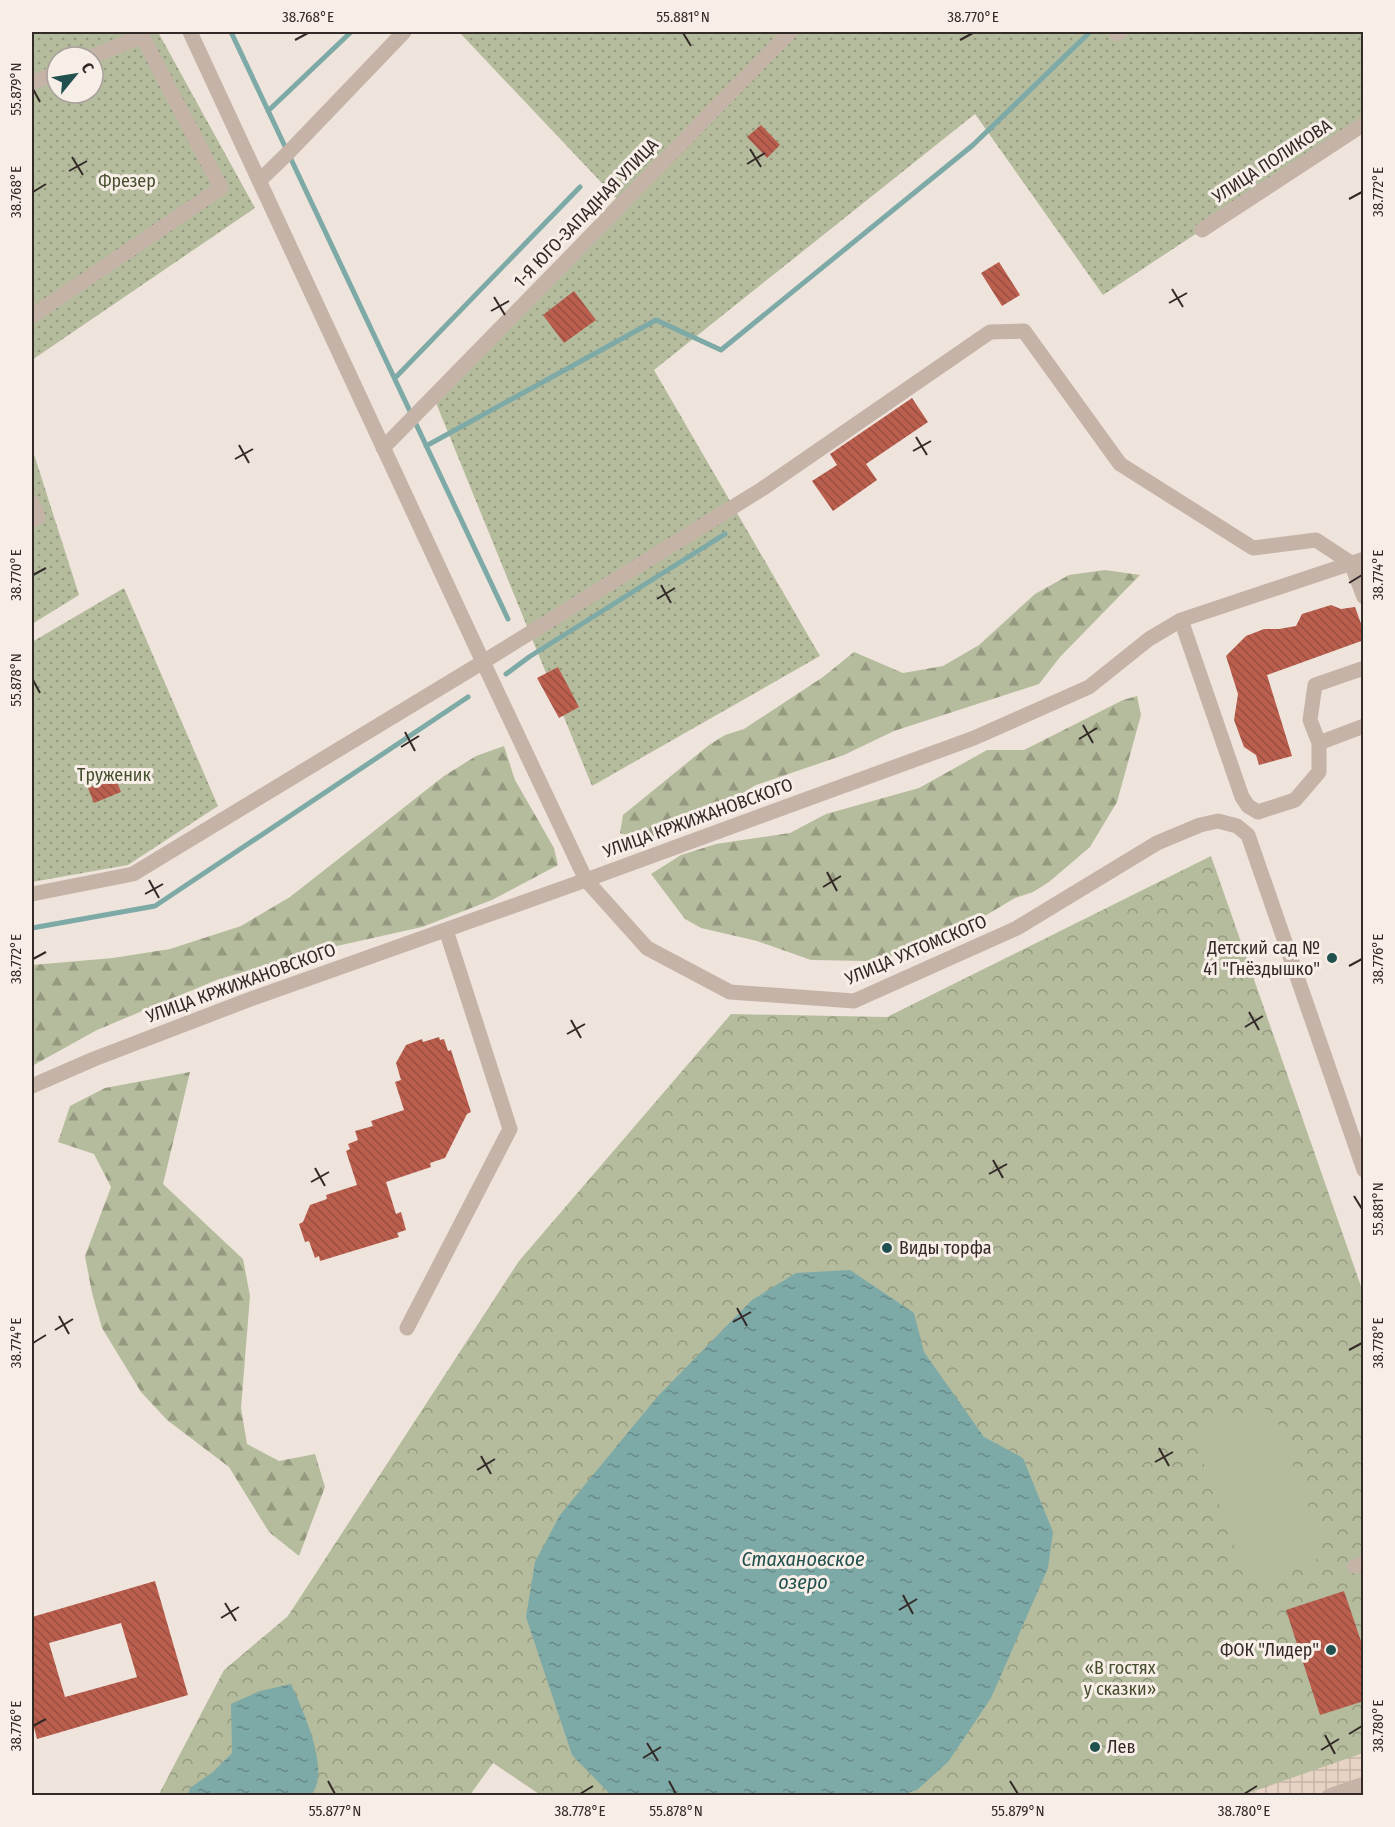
<svg xmlns="http://www.w3.org/2000/svg" width="1395" height="1827" font-family="'Fira Sans Condensed',sans-serif">
<style>
.forest{fill:url(#forest-firs)}
.park{fill:url(#park-crowns)}
.garden{fill:url(#garden-dots);fill-rule:evenodd}
.pitch{fill:#b5bc9d}
.plaza{fill:url(#plaza-grid)}
.water{fill:url(#water-ripples)}
.lines{fill:none;stroke-linecap:round;stroke-linejoin:round}
.stream{stroke:#7da9a7;stroke-width:5}
.building{fill:url(#building-back-hatch);fill-rule:evenodd}
.minor{stroke:#c6b3a8;stroke-width:15}
.ticks{fill:none;stroke:#332a28;stroke-width:2}
.poi-dot{fill:#21514f;stroke:#f7eee7;stroke-width:2}
.labels{text-anchor:middle;stroke-width:6;stroke-linejoin:round;paint-order:stroke}
.street-label{font-size:18px;fill:#332a28;stroke:#f7eee7}
.park-label{font-size:18px;fill:#464f2e;stroke:#f7eee7}
.poi-label{font-size:18px;fill:#332a28;stroke:#f7eee7;text-anchor:end}
.water-label{font-size:20px;font-style:italic;fill:#21514f;stroke:#f7eee7}
.neatline{fill:none;stroke:#332a28;stroke-width:2}
.ticks-label{font-size:15px;text-anchor:middle;fill:#332a28}
</style>
<defs>
<pattern id="forest-firs" width="22" height="20" patternUnits="userSpaceOnUse" patternTransform="scale(1.5)"><rect width="22" height="20" fill="#b5bc9d"/><path d="M5 1l3.5 6h-7zM16 11l3.5 6h-7z" fill="#949980"/></pattern>
<pattern id="park-crowns" width="20" height="18" patternUnits="userSpaceOnUse" patternTransform="scale(1.5)"><rect width="20" height="18" fill="#b5bc9d"/><path d="M2 6a3 3 0 1 1 6 0M12 15a3 3 0 1 1 6 0" fill="none" stroke="#949980"/></pattern>
<pattern id="garden-dots" width="8" height="8" patternUnits="userSpaceOnUse" patternTransform="scale(1.5)"><rect width="8" height="8" fill="#b5bc9d"/><path d="M2 2h.1M6 6h.1" fill="none" stroke="#949980" stroke-width="1.8" stroke-linecap="round"/></pattern>
<pattern id="plaza-grid" width="8" height="8" patternUnits="userSpaceOnUse" patternTransform="scale(1.5)"><rect width="8" height="8" fill="#e6d3c3"/><path d="M0 4h8M4 0v8" fill="none" stroke="#c6b5a8"/></pattern>
<pattern id="water-ripples" width="26" height="14" patternUnits="userSpaceOnUse" patternTransform="scale(1.5)"><rect width="26" height="14" fill="#7da9a7"/><path d="M2 4q2-2 4 0t4 0M15 11q2-2 4 0t4 0" fill="none" stroke="#678a88"/></pattern>
<pattern id="building-back-hatch" width="6" height="6" patternUnits="userSpaceOnUse" patternTransform="scale(1.5)"><rect width="6" height="6" fill="#ba5e4e"/><path d="M-1 5l2 2M0 0l6 6M5-1l2 2" fill="none" stroke="#984e41"/></pattern>
</defs>
<rect width="100%" height="100%" fill="#efe4db"/>
<path class="forest" d="M 1105,570 L 1140,575 L 1060,657 L 1039,684 L 894,731 L 844,755 L 756,785 L 676,833 L 639,839 L 620,833 L 623,815 L 709,745 L 725,735 L 744,729 L 823,677 L 854,652 L 903,673 L 943,666 L 979,645 L 1035,594 L 1069,575 Z
M 1137,696 L 1141,715 L 1117,802 L 1090,847 L 1049,882 L 1033,892 L 1015,898 L 983,917 L 903,954 L 867,961 L 811,960 L 757,941 L 701,928 L 685,919 L 651,874 L 681,855 L 716,844 L 790,833 L 826,814 L 919,788 L 987,750 L 1024,750 L 1123,700 Z
M 504,746 L 515,780 L 554,848 L 558,865 L 492,900 L 422,927 L 328,948 L 219,979 L 97,1030 L 32,1066 L 32,965 L 113,958 L 170,949 L 241,926 L 290,897 L 444,776 L 476,756 Z
M 190,1072 L 163,1184 L 243,1259 L 250,1296 L 241,1408 L 247,1444 L 279,1461 L 315,1454 L 325,1487 L 299,1556 L 269,1532 L 229,1467 L 167,1420 L 141,1392 L 102,1328 L 92,1293 L 85,1256 L 111,1187 L 94,1154 L 58,1142 L 70,1106 L 105,1088 Z"/>
<path class="park" d="M 1211,856 L 1363,1292 L 1363,1795 L 542,1796 L 493,1763 L 470,1795 L 158,1796 L 224,1670 L 288,1616 L 519,1261 L 731,1014 L 887,1017 Z"/>
<path class="garden" d="M 32,32 L 158,32 L 255,208 L 32,360 ZM 57,57 L 93,57 L 93,93 L 57,93 Z
M 459,32 L 1363,32 L 1363,124 L 1103,295 L 975,114 L 654,370 L 820,656 L 592,786 L 432,393 L 616,198 Z
M 32,448 L 79,595 L 32,624 Z
M 124,588 L 218,806 L 128,865 L 32,882 L 32,642 Z"/>
<path class="pitch" d="M 1256,1409 L 1266,1409 L 1275,1416 L 1321,1542 L 1321,1553 L 1314,1562 L 1259,1581 L 1250,1579 L 1243,1570 L 1198,1447 L 1198,1436 L 1206,1427 Z"/>
<path class="plaza" d="M 1363,1753 L 1363,1795 L 1243,1795 Z"/>
<path class="water" d="M 850,1270 L 914,1313 L 924,1352 L 984,1437 L 1023,1458 L 1053,1532 L 1048,1568 L 991,1698 L 948,1762 L 917,1790 L 901,1795 L 611,1795 L 572,1755 L 526,1617 L 535,1562 L 560,1515 L 658,1396 L 752,1300 L 796,1273 Z
M 291,1684 C 302,1709 332,1771 311,1795 L 188,1795 L 190,1788 L 213,1772 L 232,1753 L 231,1704 L 260,1691 Z"/>
<g class="lines">
<path class="stream" d="M 231,32 L 508,619
M 268,111 L 351,32
M 395,378 L 580,187
M 426,446 L 656,320 L 721,350 L 973,145 L 1090,32
M 506,674 L 529,657 L 725,534
M 32,928 L 155,906 L 468,697"/>
</g>
<path class="building" d="M 761,125 L 780,145 L 767,158 L 747,137 Z
M 999,262 L 1020,295 L 1002,306 L 981,273 Z
M 574,291 L 596,320 L 564,343 L 543,315 Z
M 912,398 L 928,422 L 866,464 L 877,480 L 833,511 L 812,481 L 837,465 L 830,454 Z
M 1331,605 L 1341,609 L 1355,607 L 1364,632 L 1364,640 L 1267,675 L 1292,756 L 1259,765 L 1256,755 L 1244,747 L 1234,720 L 1238,694 L 1226,656 L 1246,636 L 1264,629 L 1279,629 L 1296,626 L 1302,614 Z
M 558,667 L 579,707 L 559,718 L 537,678 Z
M 115,777 L 121,792 L 94,803 L 88,788 Z
M 439,1037 L 440,1040 L 444,1039 L 448,1051 L 451,1050 L 471,1112 L 467,1114 L 445,1158 L 430,1163 L 431,1167 L 386,1182 L 396,1214 L 401,1212 L 406,1230 L 397,1233 L 399,1237 L 320,1261 L 319,1256 L 315,1258 L 309,1241 L 305,1242 L 299,1224 L 303,1222 L 310,1205 L 327,1199 L 326,1195 L 357,1185 L 346,1151 L 350,1149 L 348,1144 L 358,1140 L 355,1131 L 373,1126 L 371,1121 L 404,1110 L 395,1082 L 401,1080 L 396,1063 L 406,1045 L 422,1039 L 423,1042 Z
M 155,1581 L 188,1695 L 37,1739 L 32,1720 L 32,1617 ZM 121,1623 L 137,1677 L 65,1697 L 49,1643 Z
M 1344,1591 L 1364,1650 L 1364,1701 L 1320,1715 L 1286,1610 Z"/>
<g class="lines">
<path class="minor" d="M 190,32 L 483,662 L 586,880 L 647,948 L 730,992 L 854,1001 L 1017,928 L 1157,843 L 1200,825 L 1218,821 L 1237,826 L 1248,835 L 1364,1170
M 1117,34 L 1120,32
M 91,57 L 142,36
M 32,83 L 57,72
M 259,181 L 288,153 L 404,32
M 1202,230 L 1364,124
M 32,316 L 221,188 L 140,32
M 383,448 L 790,32
M 32,502 L 38,517 L 32,520
M 1181,620 L 1242,797 L 1248,806 L 1258,812 L 1295,800 L 1319,772 L 1319,743 L 1364,726
M 1319,743 L 1310,720 L 1315,685 L 1364,668
M 32,894 L 133,874 L 483,662 L 762,489 L 990,332 L 1024,331 L 1120,464 L 1253,548 L 1316,540 L 1351,563 L 1364,597
M 32,1086 L 94,1059 L 248,1000 L 586,880 L 974,738 L 1089,687 L 1149,639 L 1181,620 L 1364,559
M 407,1328 L 510,1129 L 446,930
M 1355,1566 L 1364,1563
M 1329,1796 L 1364,1784"/>
</g>
<path class="ticks" d="M 683,33 L 691,46M 295,40 L 308,33M 960,40 L 973,33M 33,89 L 40,102M 750,149 L 761,167M 72,157 L 83,175M 747,164 L 765,153M 69,171 L 87,161M 33,192 L 46,184M 1349,199 L 1362,192M 1172,289 L 1183,307M 494,297 L 505,315M 1169,303 L 1187,293M 491,311 L 509,301M 916,437 L 927,455M 239,445 L 249,463M 913,451 L 931,441M 235,459 L 253,449M 33,575 L 46,568M 1349,583 L 1362,575M 661,585 L 671,603M 657,599 L 675,588M 33,680 L 40,693M 1083,725 L 1093,743M 405,732 L 415,751M 1079,739 L 1097,728M 401,747 L 419,736M 827,872 L 837,891M 149,880 L 159,898M 823,887 L 841,876M 145,894 L 163,884M 33,959 L 46,952M 1349,966 L 1362,959M 1249,1012 L 1259,1030M 571,1020 L 581,1038M 1245,1027 L 1263,1016M 567,1034 L 585,1024M 993,1160 L 1003,1178M 315,1168 L 325,1186M 989,1174 L 1007,1164M 311,1182 L 329,1172M 1354,1196 L 1362,1209M 737,1308 L 747,1326M 59,1316 L 69,1334M 733,1322 L 751,1312M 55,1330 L 73,1319M 33,1343 L 46,1335M 1349,1350 L 1362,1343M 1159,1448 L 1169,1466M 481,1456 L 491,1474M 1155,1462 L 1173,1452M 477,1470 L 495,1459M 903,1595 L 913,1614M 225,1603 L 236,1621M 899,1610 L 917,1599M 221,1618 L 239,1607M 33,1726 L 46,1719M 1349,1734 L 1362,1726M 1325,1735 L 1335,1754M 647,1743 L 658,1761M 1321,1750 L 1339,1739M 643,1758 L 661,1747M 328,1781 L 335,1794M 669,1781 L 676,1794M 1010,1781 L 1018,1794M 580,1794 L 593,1786M 1244,1794 L 1257,1786"/>
<g class="poi-dot">
<circle cx="1332" cy="958" r="6"/>
<circle cx="887" cy="1248" r="6"/>
<circle cx="1331" cy="1650" r="6"/>
<circle cx="1095" cy="1747" r="6"/>
</g>
<g class="labels">
<g class="street-label">
<text transform="translate(1272 161) rotate(-33)" y="6">УЛИЦА ПОЛИКОВА</text>
<text transform="translate(586 213) rotate(-46)" y="6">1-Я ЮГО-ЗАПАДНАЯ УЛИЦА</text>
<text transform="translate(698 818) rotate(-20)" y="6">УЛИЦА КРЖИЖАНОВСКОГО</text>
<text transform="translate(916 950) rotate(-23)" y="6">УЛИЦА УХТОМСКОГО</text>
<text transform="translate(241 983) rotate(-20)" y="6">УЛИЦА КРЖИЖАНОВСКОГО</text>
</g>
<g class="park-label">
<text x="127" y="187">Фрезер</text>
<text x="114" y="781">Труженик</text>
<text x="1120" y="1674">«В гостях<tspan x="1120" dy="21">у сказки»</tspan></text>
</g>
<g class="poi-label">
<text x="1320" y="954">Детский сад №<tspan x="1320" dy="21">41 "Гнёздышко"</tspan></text>
<text x="899" y="1254" text-anchor="start">Виды торфа</text>
<text x="1319" y="1656">ФОК "Лидер"</text>
<text x="1107" y="1753" text-anchor="start">Лев</text>
</g>
<g class="water-label">
<text x="803" y="1566">Стахановское<tspan x="803" dy="23">озеро</tspan></text>
</g>
</g>
<rect width="1395" height="1827" fill="none" stroke="#f7eee7" stroke-width="66"/>
<g transform="translate(75 75) rotate(60)"><circle r="28" fill="#f7eee7" stroke="#a9a09b" stroke-width="1.5"/>
<path d="M0-4.5L10 22L0 15L-10 22Z" fill="#21514f"/>
<text y="-9" font-size="16" font-weight="bold" text-anchor="middle" fill="#332a28">С</text>
</g>
<rect x="33" y="33" width="1329" height="1761" class="neatline"/>
<g class="ticks-label">
<text x="308" y="22">38.768°E</text>
<text x="683" y="22">55.881°N</text>
<text x="973" y="22">38.770°E</text>
<text transform="translate(16 89) rotate(-90)" y="5">55.879°N</text>
<text transform="translate(1378 192) rotate(-90)" y="5">38.772°E</text>
<text transform="translate(16 192) rotate(-90)" y="5">38.768°E</text>
<text transform="translate(1378 575) rotate(-90)" y="5">38.774°E</text>
<text transform="translate(16 575) rotate(-90)" y="5">38.770°E</text>
<text transform="translate(16 680) rotate(-90)" y="5">55.878°N</text>
<text transform="translate(1378 959) rotate(-90)" y="5">38.776°E</text>
<text transform="translate(16 959) rotate(-90)" y="5">38.772°E</text>
<text transform="translate(1378 1209) rotate(-90)" y="5">55.881°N</text>
<text transform="translate(1378 1343) rotate(-90)" y="5">38.778°E</text>
<text transform="translate(16 1343) rotate(-90)" y="5">38.774°E</text>
<text transform="translate(1378 1726) rotate(-90)" y="5">38.780°E</text>
<text transform="translate(16 1726) rotate(-90)" y="5">38.776°E</text>
<text x="335" y="1816">55.877°N</text>
<text x="580" y="1816">38.778°E</text>
<text x="676" y="1816">55.878°N</text>
<text x="1018" y="1816">55.879°N</text>
<text x="1244" y="1816">38.780°E</text>
</g>
</svg>
